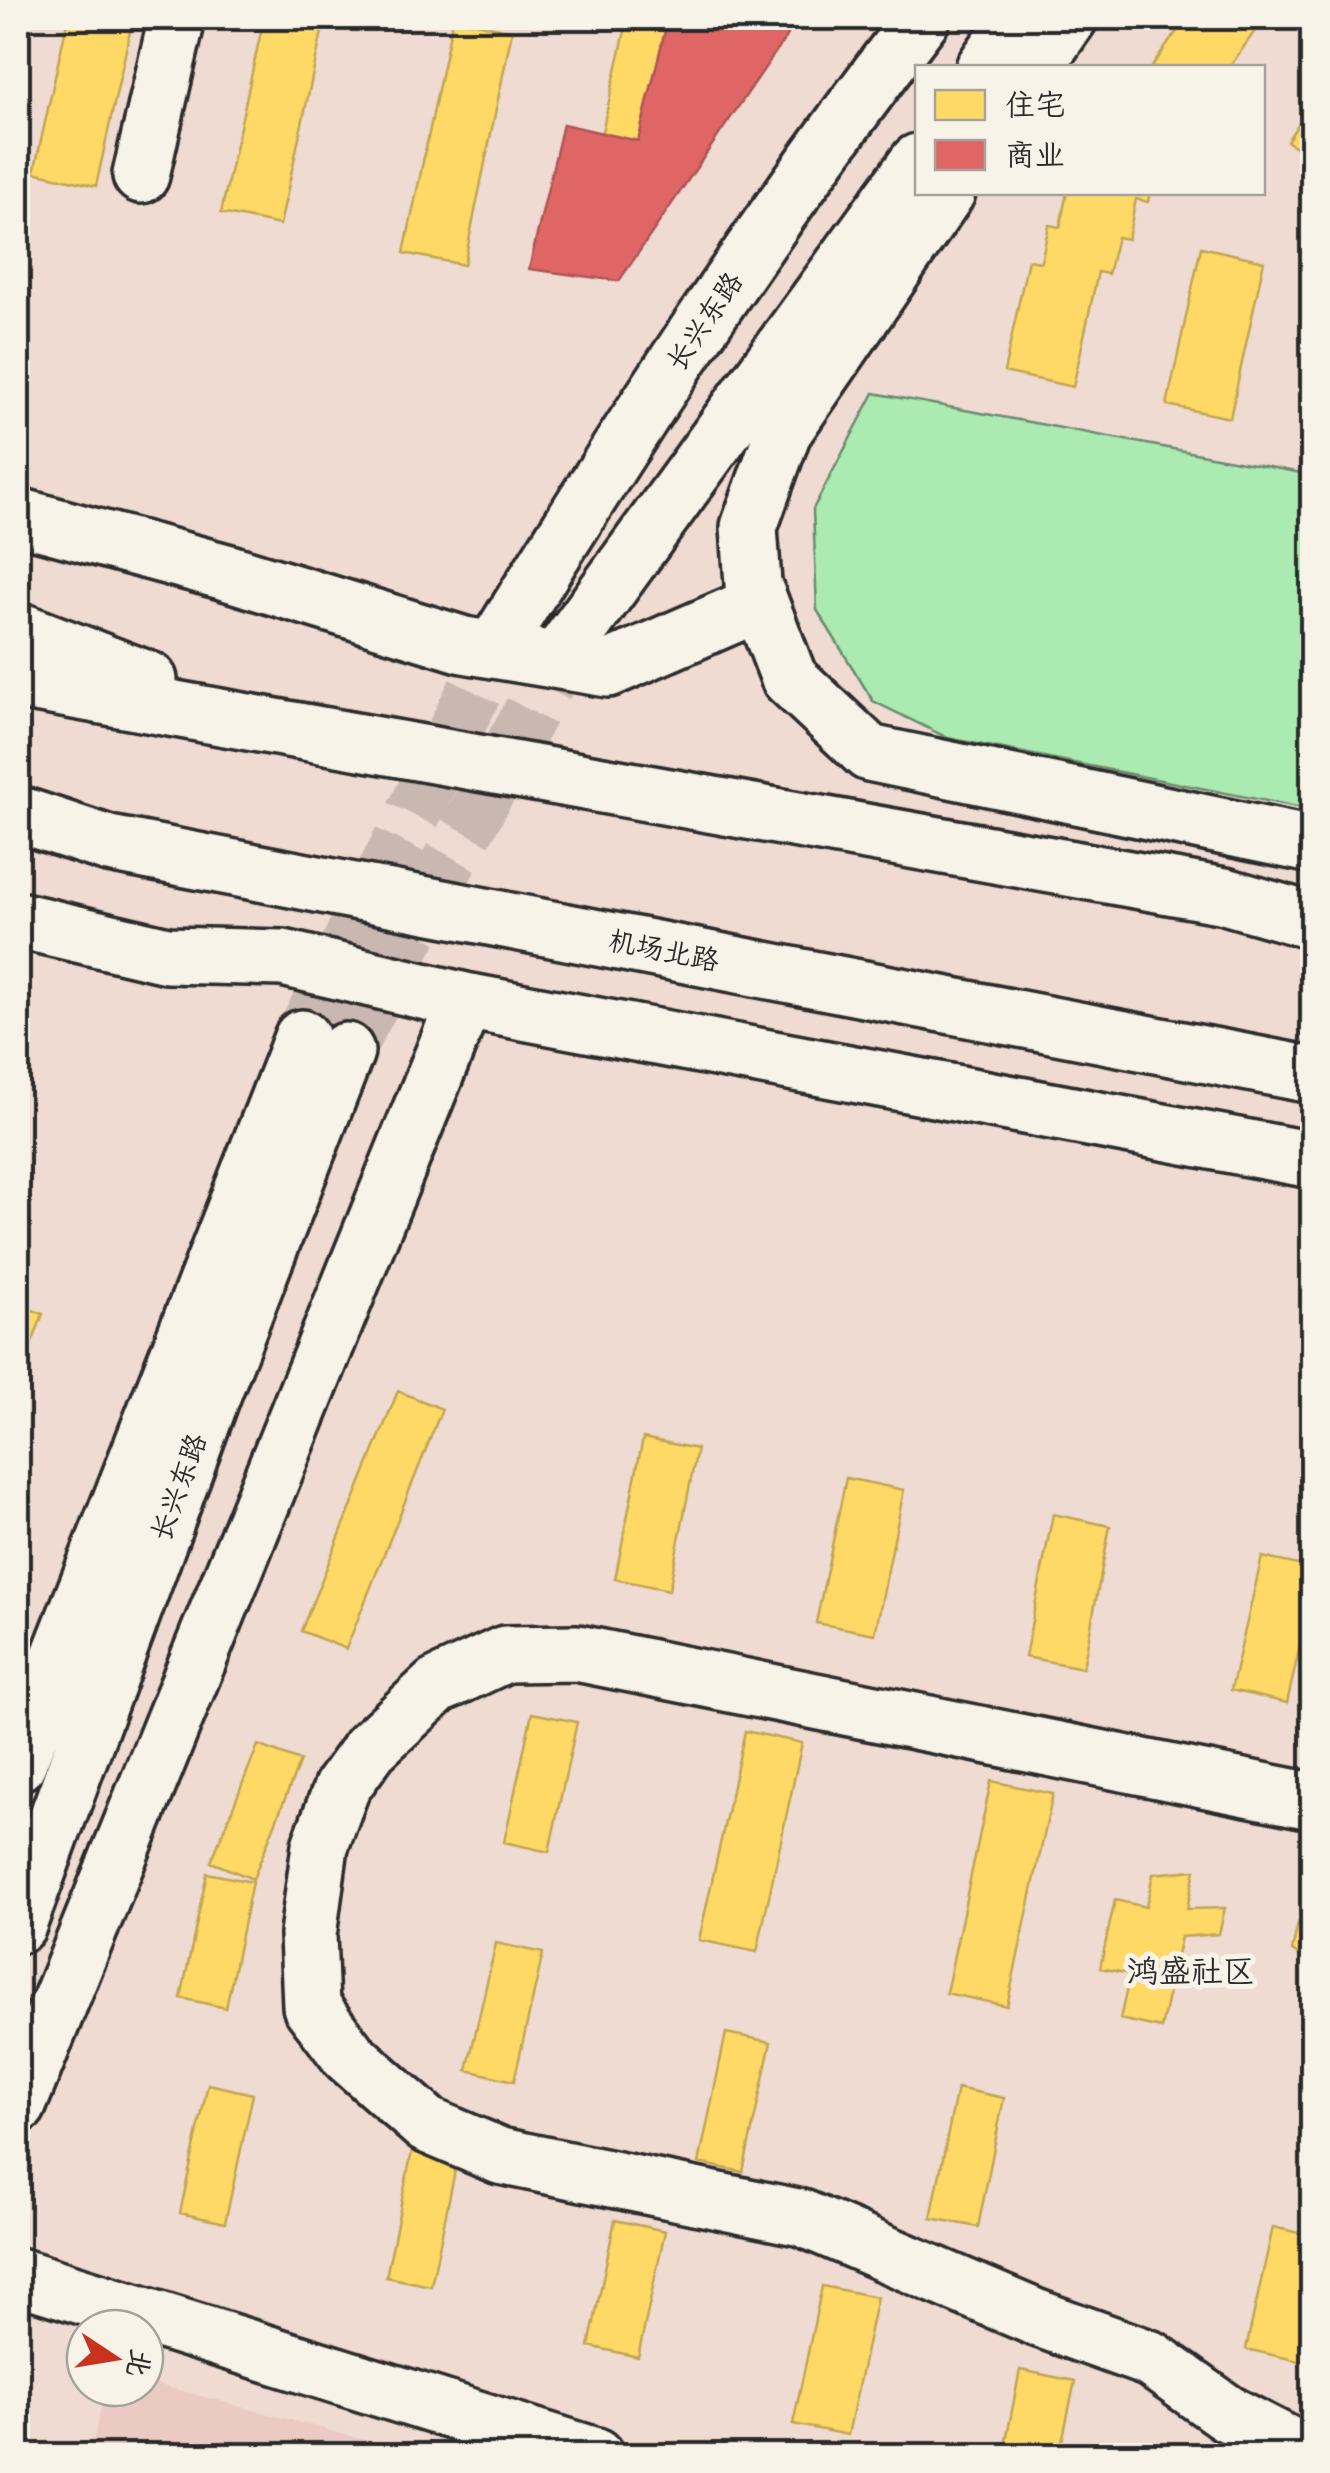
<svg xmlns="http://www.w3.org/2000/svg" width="1330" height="2473" font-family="'Shantell Sans','LXGW WenKai TC',sans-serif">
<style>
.built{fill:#ebcac3}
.green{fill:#abeab1;stroke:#6b8a6e;stroke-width:2.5}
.homes{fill:#ffd966;stroke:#bfa554;stroke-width:2.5}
.shops{fill:#e06666;stroke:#aa5454;stroke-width:2.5}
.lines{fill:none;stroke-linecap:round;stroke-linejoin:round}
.major-tunnel{stroke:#c9b8b1;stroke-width:55;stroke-dasharray:55 28;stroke-linecap:butt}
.minor-casing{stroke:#2b2b2b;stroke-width:62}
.major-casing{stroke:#2b2b2b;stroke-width:62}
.highway-casing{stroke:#2b2b2b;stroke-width:62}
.minor{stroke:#f7f3e8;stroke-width:55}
.major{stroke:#f7f3e8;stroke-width:55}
.highway{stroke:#f7f3e8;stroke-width:55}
.labels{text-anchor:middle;stroke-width:10;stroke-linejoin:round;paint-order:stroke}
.street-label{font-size:28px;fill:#2b2b2b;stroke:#f7f3e8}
.quarter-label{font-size:32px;fill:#2b2b2b;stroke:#f7f3e8}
</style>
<rect width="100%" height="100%" fill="#f0dbd2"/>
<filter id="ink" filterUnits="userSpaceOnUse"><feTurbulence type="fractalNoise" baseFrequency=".01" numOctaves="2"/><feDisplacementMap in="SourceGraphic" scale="20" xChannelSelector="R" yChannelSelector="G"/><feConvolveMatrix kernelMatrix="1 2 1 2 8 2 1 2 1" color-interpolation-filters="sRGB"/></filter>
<g filter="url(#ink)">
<path class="built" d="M 145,2381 L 420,2455 L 90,2455 L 105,2388 L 145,2388 Z"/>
<path class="green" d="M 874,393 L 1312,475 L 1312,810 L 948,738 L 873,701 L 817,610 L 813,509 Z"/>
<path class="homes" d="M 68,18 L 133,18 L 96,186 L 34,172 Z
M 264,18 L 325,18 L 280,225 L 221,213 Z
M 453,18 L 512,31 L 464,265 L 404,253 Z
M 628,18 L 691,18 L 661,149 L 601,136 Z
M 1186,18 L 1264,18 L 1229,68 L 1151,68 Z
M 1312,103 L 1312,159 L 1287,141 Z
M 1067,192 L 1150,192 L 1148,202 L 1136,199 L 1128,239 L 1117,237 L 1108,274 L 1098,272 L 1073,387 L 1004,372 L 1028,260 L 1041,262 L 1049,225 L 1060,227 Z
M 1201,247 L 1264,261 L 1230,418 L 1167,405 Z
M 18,1304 L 43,1314 L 18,1380 Z
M 398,1391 L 442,1409 L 346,1649 L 301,1631 Z
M 643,1438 L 697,1449 L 669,1590 L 615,1579 Z
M 846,1478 L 904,1490 L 875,1634 L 816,1623 Z
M 1053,1514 L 1110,1526 L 1083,1668 L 1025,1657 Z
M 1262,1557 L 1312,1568 L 1312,1593 L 1287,1703 L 1231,1690 Z
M 532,1713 L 577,1722 L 549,1852 L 504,1842 Z
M 745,1731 L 802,1743 L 757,1952 L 699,1940 Z
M 258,1745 L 300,1761 L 253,1879 L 211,1862 Z
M 991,1781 L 1053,1794 L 1007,2006 L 946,1993 Z
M 1195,1870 L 1187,1909 L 1225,1908 L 1219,1934 L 1181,1937 L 1161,2028 L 1120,2019 L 1130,1974 L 1100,1968 L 1115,1900 L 1146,1907 L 1153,1874 Z
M 207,1873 L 252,1882 L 226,2008 L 181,1998 Z
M 1298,1923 L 1312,1931 L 1312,1962 L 1292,1951 Z
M 496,1943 L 543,1953 L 514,2081 L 467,2070 Z
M 1312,2017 L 1312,2060 L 1304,2058 Z
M 726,2033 L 771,2042 L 743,2172 L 699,2163 Z
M 208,2084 L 253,2094 L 225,2223 L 180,2213 Z
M 957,2088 L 1004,2098 L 978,2227 L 931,2218 Z
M 412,2151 L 457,2161 L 431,2286 L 386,2277 Z
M 615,2220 L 665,2231 L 638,2357 L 589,2346 Z
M 1273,2227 L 1312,2236 L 1312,2321 L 1303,2362 L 1246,2349 Z
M 822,2286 L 877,2297 L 848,2435 L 793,2424 Z
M 1020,2370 L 1075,2381 L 1059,2456 L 1003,2456 Z"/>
<path class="shops" d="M 668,18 L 799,18 L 619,281 L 529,269 L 563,124 L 638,141 Z"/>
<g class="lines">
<path class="major-tunnel" d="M 302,1038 L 502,636
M 346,1051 L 565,649"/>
<defs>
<path id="minor" d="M 141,175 L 177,18
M 18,516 L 226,572 L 464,645 L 608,669 L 760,603
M 18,2276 L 596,2456
M 1310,2456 L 1227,2413 L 1151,2359 L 1037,2318 L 802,2218 L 500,2156 L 427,2125 L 349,2056 L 311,2006 L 308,1935 L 320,1846 L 342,1787 L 370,1748 L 437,1686 L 505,1654 L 577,1653 L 1312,1801"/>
<path id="major" d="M 984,68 L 1019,18
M 1034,68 L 1069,18
M 947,192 L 783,432 L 749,527 L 753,584 L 789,678 L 869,753 L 1312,845
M 502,636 C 633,423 770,215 922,18
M 565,649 L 918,162
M 18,920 L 167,955 L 283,958 L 465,1001 L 1312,1160
M 18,1763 L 302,1038
M 18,1925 L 213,1393 L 346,1051
M 18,2105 L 465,1001"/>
<path id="highway" d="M 18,630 L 149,680
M 18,681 L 1225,896 L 1312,921
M 18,814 L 109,844 L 1312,1075"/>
</defs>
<use href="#minor" class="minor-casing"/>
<use href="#major" class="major-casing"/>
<use href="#highway" class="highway-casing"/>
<use href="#minor" class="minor"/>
<use href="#major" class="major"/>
<use href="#highway" class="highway"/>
</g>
</g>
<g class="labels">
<g class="street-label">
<text transform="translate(704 321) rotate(-56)" y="10">长兴东路</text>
<text transform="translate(664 950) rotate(11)" y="10">机场北路</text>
<text transform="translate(178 1487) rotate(-70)" y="10">长兴东路</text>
</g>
<g class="quarter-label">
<text x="1191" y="1982">鸿盛社区</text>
</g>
</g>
<rect width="1330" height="2473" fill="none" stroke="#f7f3e8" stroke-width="60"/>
<rect x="30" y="30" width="1270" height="2413" fill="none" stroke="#2b2b2b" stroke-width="4" filter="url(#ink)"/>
<rect x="915" y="65" width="350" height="130" fill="#f7f3e8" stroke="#a5a39c" stroke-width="2.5"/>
<rect x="935" y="90" width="50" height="30" fill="#ffd966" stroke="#a5a39c" stroke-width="2.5"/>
<text x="1005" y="115" font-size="30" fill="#2b2b2b">住宅</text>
<rect x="935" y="140" width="50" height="30" fill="#e06666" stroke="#a5a39c" stroke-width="2.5"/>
<text x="1005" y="165" font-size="30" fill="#2b2b2b">商业</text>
<g transform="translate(115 2358) rotate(102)"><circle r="48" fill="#f7f3e8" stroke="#a5a39c" stroke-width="2.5"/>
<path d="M0-8L18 38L0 25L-18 38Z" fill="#c8321e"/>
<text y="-15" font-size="28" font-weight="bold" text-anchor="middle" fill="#2b2b2b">北</text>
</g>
</svg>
